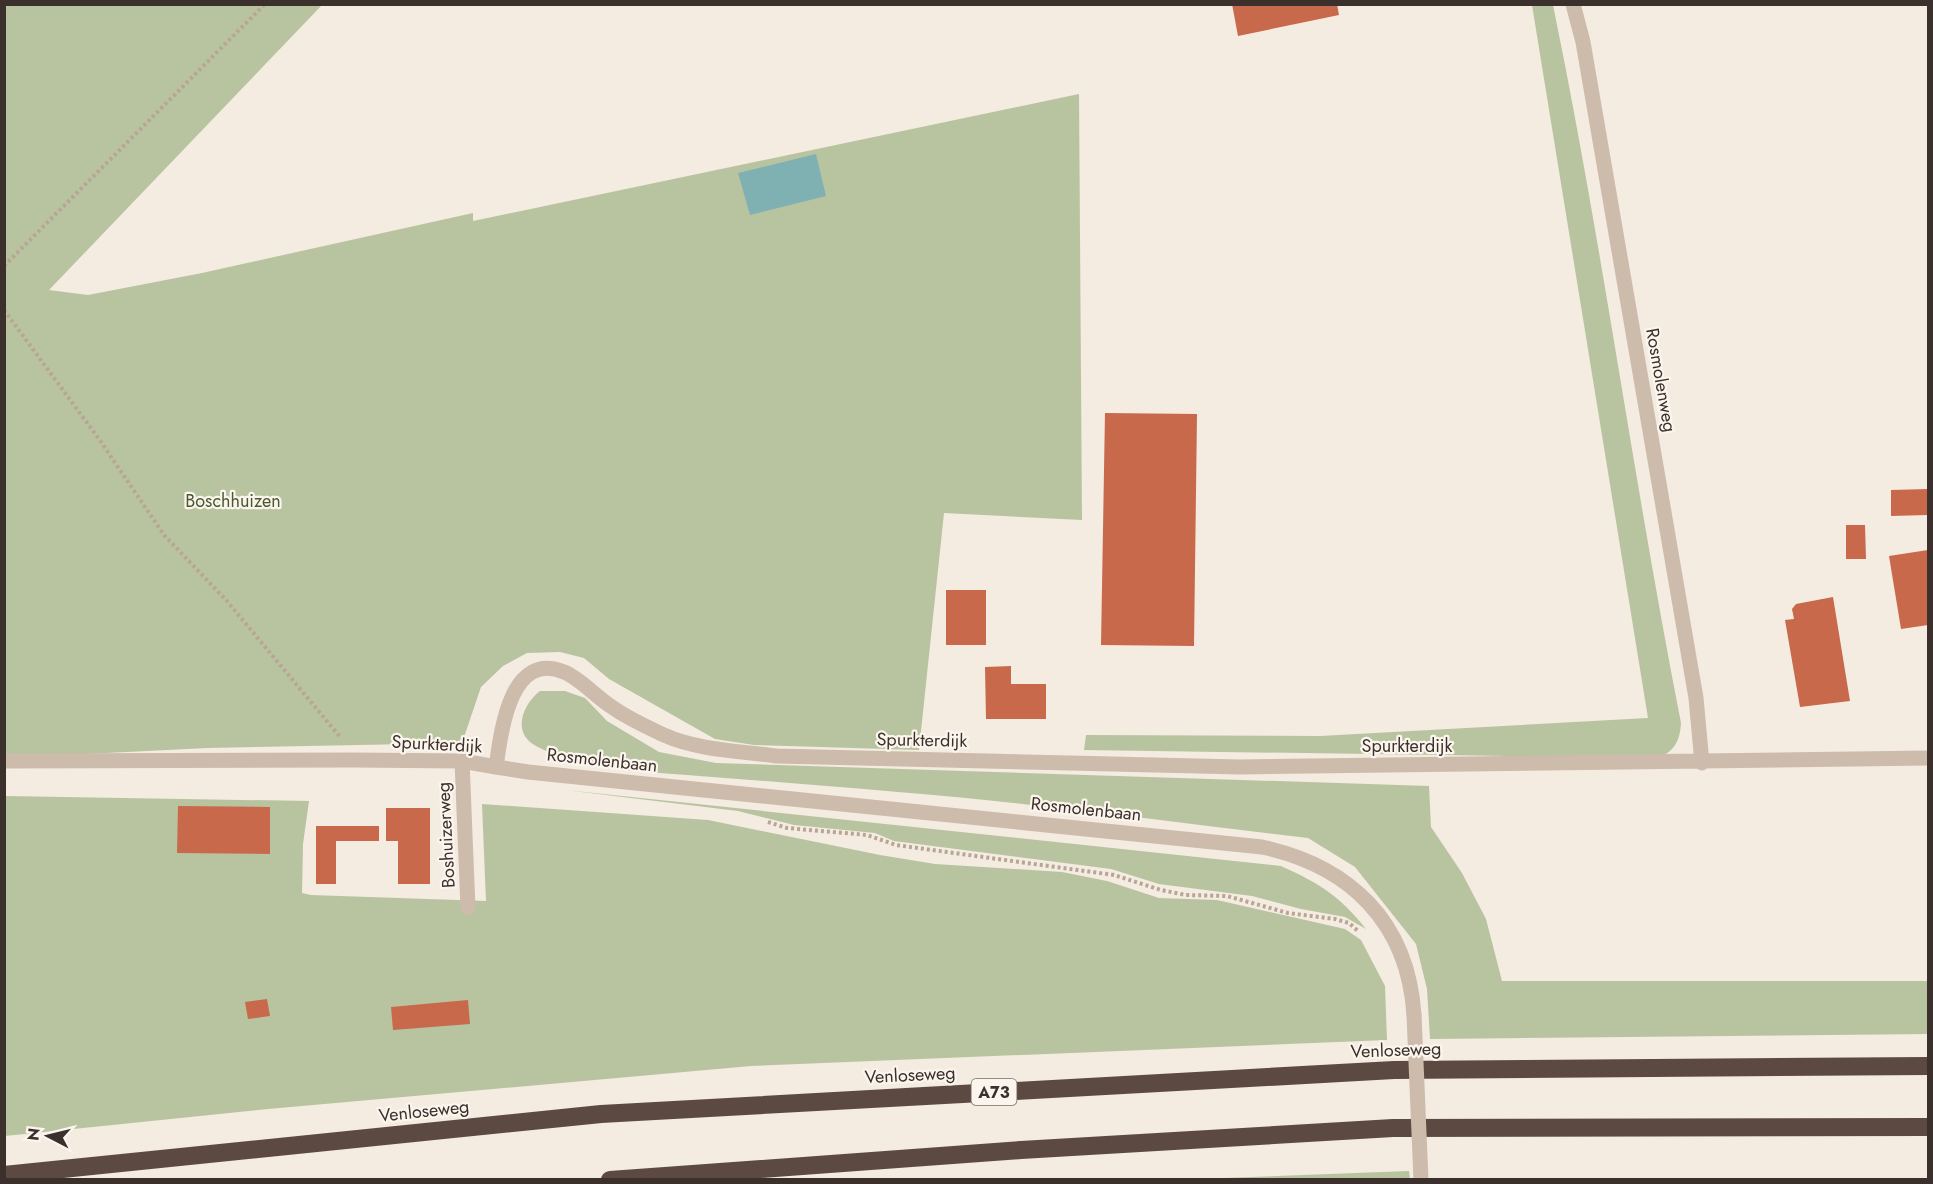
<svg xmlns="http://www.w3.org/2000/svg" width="1933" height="1184" font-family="Jost,sans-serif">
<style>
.green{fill:#b8c4a0}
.water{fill:#7fb0b2}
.building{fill:#c8694b}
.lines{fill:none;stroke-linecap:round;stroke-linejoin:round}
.path{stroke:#b9a596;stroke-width:4;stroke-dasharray:3 3;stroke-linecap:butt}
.minor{stroke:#cdbbac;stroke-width:15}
.highway{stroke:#5c4a42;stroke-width:18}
.minor-bridge{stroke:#cdbbac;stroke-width:15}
.labels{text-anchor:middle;stroke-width:4.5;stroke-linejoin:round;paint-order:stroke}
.shield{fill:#fbf5ee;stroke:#756b66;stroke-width:1.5}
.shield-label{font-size:16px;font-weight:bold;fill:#3b302b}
.street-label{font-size:18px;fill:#3b302b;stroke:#fbf5ee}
.park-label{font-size:18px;fill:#4a5a2e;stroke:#fbf5ee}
</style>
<rect width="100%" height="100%" fill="#f4ebe1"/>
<path class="green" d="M 4,5 L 322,5 L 49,290 L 88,295 L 202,273 L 473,213 L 473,221 L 1079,94 L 1082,520 L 944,513 L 919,750 L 754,745 L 715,739 L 609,679 L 584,658 L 560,652 L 527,653 L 503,666 L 481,687 L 462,743 L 208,748 L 5,758 Z
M 1532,5 L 1553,5 C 1602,243 1634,484 1681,723 C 1680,741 1674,753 1656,758 L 1084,750 L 1086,735 L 1320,736 L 1648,718 Z
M 540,691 L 565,691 L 585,698 L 607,721 L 659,752 L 716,763 L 1429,786 L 1431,827 L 1462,873 L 1486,919 L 1502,981 L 1928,981 L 1928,1034 L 1430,1039 L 1427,989 L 1416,944 L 1355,867 L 1308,838 C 1172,822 1035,803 898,792 C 832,786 766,781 699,776 C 646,771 584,772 536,746 C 511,733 523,704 540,691 Z
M 565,790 L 1281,866 C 1319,883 1340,896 1366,929 L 1345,917 L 1301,909 L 1252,896 L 1159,884 L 1111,869 L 894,841 L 875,833 L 794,825 L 738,811 Z
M 5,796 L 309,801 L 303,844 L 302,893 L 311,895 L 486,901 L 482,804 L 708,820 L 880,855 L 935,864 L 1062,872 L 1107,881 L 1159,898 L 1217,900 L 1345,929 L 1361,940 L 1385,986 L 1387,1040 L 751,1066 L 268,1109 L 5,1136 Z
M 1409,1171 L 1410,1180 L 1196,1179 Z"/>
<path class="water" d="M 816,154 L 826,196 L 750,215 L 738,173 Z"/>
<path class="building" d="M 1232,4 L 1337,4 L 1339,15 L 1238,36 Z
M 1105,413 L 1197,414 L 1194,646 L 1101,645 Z
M 1928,489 L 1928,515 L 1891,516 L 1891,490 Z
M 1846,525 L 1865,525 L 1866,559 L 1846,559 Z
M 1928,550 L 1928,625 L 1901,629 L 1889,556 Z
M 946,590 L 986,590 L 986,645 L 946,645 Z
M 1833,597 L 1850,701 L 1800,707 L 1785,620 L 1794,619 L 1792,609 L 1796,604 Z
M 1011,666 L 1011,684 L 1046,684 L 1046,719 L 986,719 L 985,667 Z
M 178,806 L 270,807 L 270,854 L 177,853 Z
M 386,808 L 430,808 L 430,884 L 398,884 L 398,841 L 386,841 Z
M 316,826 L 379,826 L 379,841 L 336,841 L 336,884 L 316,884 Z
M 267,999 L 270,1016 L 248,1019 L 245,1002 Z
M 468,1000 L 470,1024 L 393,1030 L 391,1007 Z"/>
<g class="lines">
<path class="path" d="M 4,266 L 265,4
M 4,310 L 99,439 L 164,535 L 226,600 L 341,738
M 768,822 L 787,828 L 867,835 L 896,845 L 1114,875 L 1161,890 L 1186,895 L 1227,896 L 1288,913 L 1335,919 L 1349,923 L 1358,931"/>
<path class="minor" d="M 1573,4 L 1583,42 L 1696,698 L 1702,763
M 4,761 L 353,760 L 462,761 L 496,767 C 501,732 510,650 564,672 C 581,679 596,697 612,707 C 627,718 647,727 664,735 C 697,750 740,751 776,756 L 1240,767 L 1928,758
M 462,761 L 468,908
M 496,767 L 528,772 L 1262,847 C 1350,866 1408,922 1414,1015"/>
<path class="highway" d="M 4,1175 L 601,1114 L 1394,1070 L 1928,1066
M 610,1180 L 1021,1150 L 1393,1128 L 1928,1127"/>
<path class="minor-bridge" d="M 1414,1015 L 1421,1180"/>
</g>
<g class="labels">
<rect class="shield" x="971.5" y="1079" width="45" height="26" rx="4.5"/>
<g class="shield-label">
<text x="994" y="1098">A73</text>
</g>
<g class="street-label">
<text transform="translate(1661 380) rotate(80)" y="6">Rosmolenweg</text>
<text transform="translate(922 740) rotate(1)" y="6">Spurkterdijk</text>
<text transform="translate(437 744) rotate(3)" y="6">Spurkterdijk</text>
<text x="1407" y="752">Spurkterdijk</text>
<text transform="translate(602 760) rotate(6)" y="6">Rosmolenbaan</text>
<text transform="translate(1086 809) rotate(6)" y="6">Rosmolenbaan</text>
<text transform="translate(446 835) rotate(-93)" y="6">Boshuizerweg</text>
<text transform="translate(1396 1050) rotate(-2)" y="6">Venloseweg</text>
<text transform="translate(910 1075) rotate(-3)" y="6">Venloseweg</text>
<text transform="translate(424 1111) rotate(-6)" y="6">Venloseweg</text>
</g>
<g class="park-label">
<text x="233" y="507">Boschhuizen</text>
</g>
</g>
<rect width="1933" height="1184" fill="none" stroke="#3b302b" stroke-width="12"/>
<g transform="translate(48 1136) rotate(277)" stroke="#fbf5ee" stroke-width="4.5" paint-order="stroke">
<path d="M0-4.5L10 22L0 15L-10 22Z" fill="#3b302b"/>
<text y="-9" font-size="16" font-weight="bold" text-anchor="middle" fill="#3b302b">N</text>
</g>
</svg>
